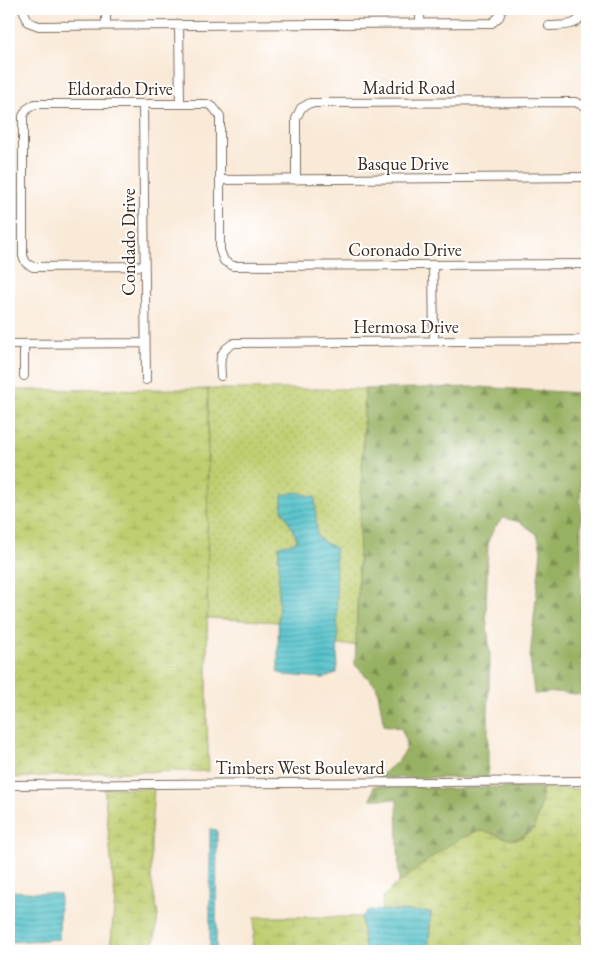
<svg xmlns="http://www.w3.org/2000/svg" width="596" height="960" font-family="'EB Garamond',serif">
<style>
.green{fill:url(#green-dots);stroke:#7d7c47}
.forest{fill:url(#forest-firs);stroke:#696e40}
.wetland{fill:url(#wetland-marsh);stroke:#7d7c47}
.water{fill:url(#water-rules);stroke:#487674}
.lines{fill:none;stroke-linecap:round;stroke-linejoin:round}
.street-casing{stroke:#7e6d5f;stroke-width:10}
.street{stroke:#fff;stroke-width:8}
.labels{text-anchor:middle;stroke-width:4;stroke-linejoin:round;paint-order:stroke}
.street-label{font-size:18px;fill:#3b2a1e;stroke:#fff}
</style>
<defs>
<pattern id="green-dots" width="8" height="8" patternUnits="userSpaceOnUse" patternTransform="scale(1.25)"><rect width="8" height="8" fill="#bfce70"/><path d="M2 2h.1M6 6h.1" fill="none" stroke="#a5b161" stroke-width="1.8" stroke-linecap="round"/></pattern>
<pattern id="forest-firs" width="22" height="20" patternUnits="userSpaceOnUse" patternTransform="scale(1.25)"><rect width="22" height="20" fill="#97b162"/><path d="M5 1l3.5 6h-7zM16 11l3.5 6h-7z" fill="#7c9050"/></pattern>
<pattern id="wetland-marsh" width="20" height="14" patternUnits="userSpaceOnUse" patternTransform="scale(1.25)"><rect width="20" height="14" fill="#bfce70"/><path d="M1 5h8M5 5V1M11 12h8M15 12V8" fill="none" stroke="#a5b161"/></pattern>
<pattern id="water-rules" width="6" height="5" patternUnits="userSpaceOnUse" patternTransform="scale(1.25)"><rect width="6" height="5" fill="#55c2cb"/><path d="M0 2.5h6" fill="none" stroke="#489ea4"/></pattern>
</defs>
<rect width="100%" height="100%" fill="#fff"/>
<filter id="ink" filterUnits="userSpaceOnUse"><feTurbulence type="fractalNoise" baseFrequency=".02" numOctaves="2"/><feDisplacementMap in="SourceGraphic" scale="10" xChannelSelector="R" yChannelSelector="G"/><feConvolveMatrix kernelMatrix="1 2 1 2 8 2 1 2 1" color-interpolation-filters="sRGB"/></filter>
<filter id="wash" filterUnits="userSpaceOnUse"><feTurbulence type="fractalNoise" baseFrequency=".0096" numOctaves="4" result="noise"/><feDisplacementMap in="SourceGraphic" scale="20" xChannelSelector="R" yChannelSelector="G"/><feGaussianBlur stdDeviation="1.12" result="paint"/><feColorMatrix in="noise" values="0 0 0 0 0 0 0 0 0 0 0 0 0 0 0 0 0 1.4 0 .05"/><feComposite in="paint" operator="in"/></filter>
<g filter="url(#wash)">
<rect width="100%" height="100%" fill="#f9e9d7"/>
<path class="green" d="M 208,389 L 365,389 L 356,645 L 337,645 L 335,548 L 324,542 L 282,509 L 297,538 L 296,542 L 279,547 L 279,622 L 207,618 Z"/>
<path class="forest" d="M 478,387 L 580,393 L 582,695 L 558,692 L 534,694 L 530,658 L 541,550 L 537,534 L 520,522 L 504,518 L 495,527 L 488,541 L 486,614 L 490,654 L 488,712 L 488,778 L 378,778 C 387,769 406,759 406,744 C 406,739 403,733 401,728 L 384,725 L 378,692 L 376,686 L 355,665 L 365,389 Z
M 374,786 L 415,786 L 446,789 L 488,787 L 542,788 L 541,805 L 534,829 C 529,832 523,837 518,839 C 504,842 491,828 476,832 C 452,839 421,868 399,883 L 397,799 L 371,799 Z"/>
<path class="wetland" d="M 208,389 L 207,722 L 209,771 L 130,772 L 9,778 L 9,390 Z
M 104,788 L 154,788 L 151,830 L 151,878 L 158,915 L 153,951 L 110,951 L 115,898 Z
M 542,788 L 582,789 L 582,951 L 428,951 L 431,912 L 382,910 L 383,897 L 392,888 C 415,872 449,840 476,832 C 490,828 503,842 518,839 C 523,838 529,832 534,829 L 541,805 Z
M 255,917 L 361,917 L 365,951 L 252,951 Z"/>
<path class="water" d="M 297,492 L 315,497 L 317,536 L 324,542 L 335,548 L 338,637 L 337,673 L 323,678 L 285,675 L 278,672 L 279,546 L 296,542 L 297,538 L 282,509 L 282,495 Z
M 210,829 L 217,830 L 216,951 L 210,951 Z
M 9,891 L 60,894 L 59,939 L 9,942 Z
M 370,910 L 431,912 L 428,951 L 365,951 L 361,917 Z"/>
</g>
<g filter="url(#ink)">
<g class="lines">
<defs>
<path id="street" d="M 23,9 L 28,22 L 39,26 L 492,23 L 499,17 L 502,9
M 106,9 L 106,25
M 420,23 L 420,9
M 179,24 L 180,104
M 549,26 C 562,25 582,28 582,9
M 143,104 L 146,380
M 220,180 L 587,177
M 296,180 L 296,119 L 301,108 L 310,103 L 575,102 L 585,106 L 587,111
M 433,265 L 434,341
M 144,266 L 33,267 L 26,263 L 23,256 L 23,116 L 27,109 L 35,104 L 207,104 L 213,107 L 220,116 L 220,250 L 224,261 L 233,266 L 587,264
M 9,344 L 145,343
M 24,344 L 24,376
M 221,376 C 220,360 218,352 234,343 L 587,340
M 13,785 L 587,781"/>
</defs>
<use href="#street" class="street-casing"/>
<use href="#street" class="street"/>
</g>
</g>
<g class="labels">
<g class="street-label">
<text x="409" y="94">Madrid Road</text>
<text x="120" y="95">Eldorado Drive</text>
<text x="403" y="170">Basque Drive</text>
<text transform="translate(129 242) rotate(-90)" y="6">Condado Drive</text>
<text x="405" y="256">Coronado Drive</text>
<text x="406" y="333">Hermosa Drive</text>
<text x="300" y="774">Timbers West Boulevard</text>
</g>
</g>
<rect width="596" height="960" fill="none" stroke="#fff" stroke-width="30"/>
</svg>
